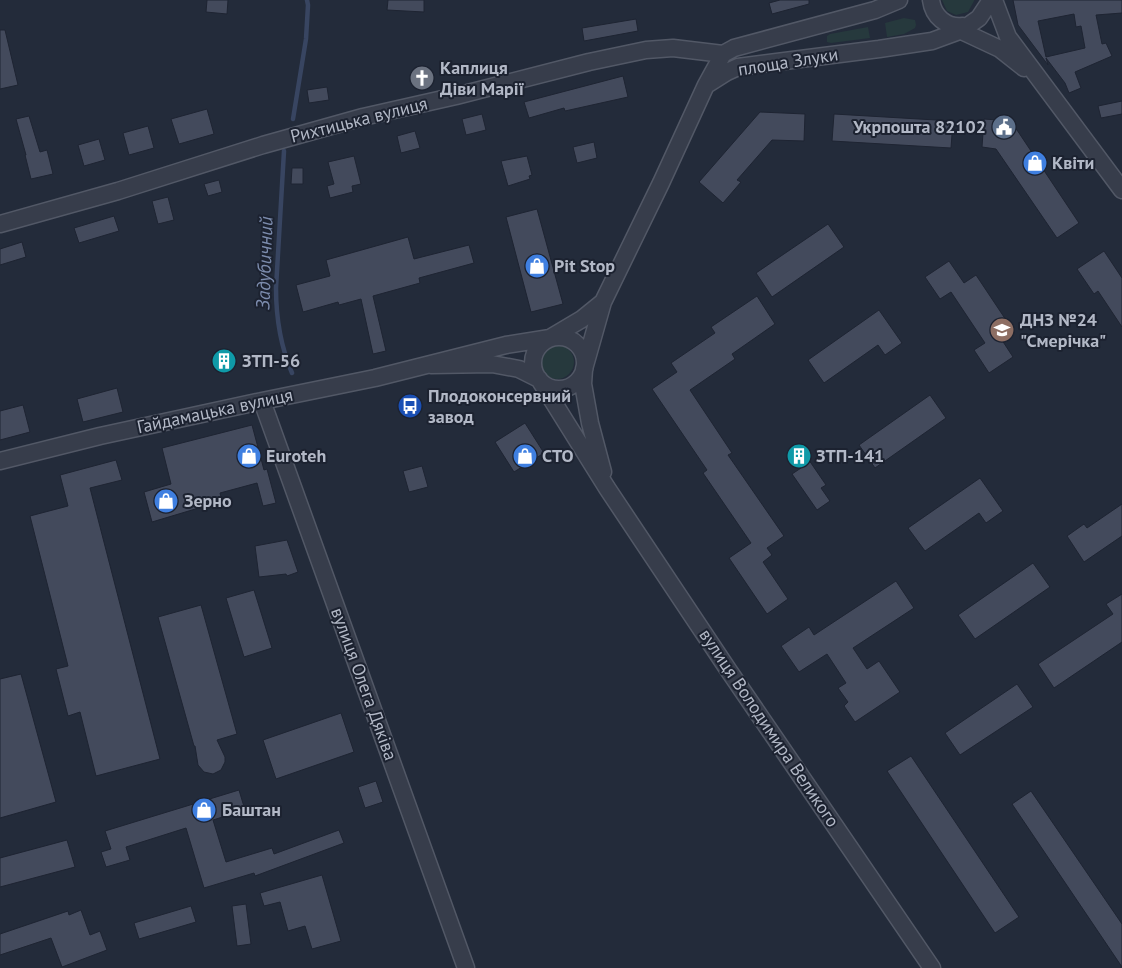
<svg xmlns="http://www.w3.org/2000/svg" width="1122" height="968" font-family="'PT Sans',sans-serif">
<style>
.green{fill:#26393d}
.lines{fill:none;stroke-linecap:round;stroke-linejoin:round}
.stream{stroke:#384561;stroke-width:4.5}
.building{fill:#434a5c;stroke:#1e2432;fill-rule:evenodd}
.minor-casing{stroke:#525866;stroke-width:19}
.minor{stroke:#373d4b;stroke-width:16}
.labels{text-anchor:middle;stroke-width:4;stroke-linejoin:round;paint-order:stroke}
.street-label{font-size:18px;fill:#b2b8c6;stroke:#1c2230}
.poi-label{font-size:18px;font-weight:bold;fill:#b2b8c6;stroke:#1c2230;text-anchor:start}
.water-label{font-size:19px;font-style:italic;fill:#7c8cad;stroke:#1c2230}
</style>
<rect width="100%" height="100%" fill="#232b3a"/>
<path class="green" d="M 942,0 L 974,0 L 974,1 L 968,12 L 956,15 L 947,11 Z
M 904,18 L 915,20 L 916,25 L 915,28 L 904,34 L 887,37 L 885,23 Z
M 868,27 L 870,38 L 831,43 L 827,42 L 827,36 L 830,34 Z
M540 362a17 17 0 1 1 34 0a17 17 0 1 1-34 0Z"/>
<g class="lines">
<path class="stream" d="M 293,119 L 306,39 L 308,5 L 307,0
M 284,151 L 276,288 C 276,318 280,345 292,373"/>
</g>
<path class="building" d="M 207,0 L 228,0 L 227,14 L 206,12 Z
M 388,0 L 424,0 L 424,12 L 387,10 Z
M 780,0 L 809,0 L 809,4 L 772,14 L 769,3 Z
M 1013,0 L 1122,0 L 1122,13 L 1096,15 L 1102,44 L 1106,43 L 1112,56 L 1075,72 L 1081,88 L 1069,93 L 1065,83 L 1046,58 L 1048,65 L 1018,25 ZM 1074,14 L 1076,27 L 1081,26 L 1085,48 L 1046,57 L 1038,21 Z
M 636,19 L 638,31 L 584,41 L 582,28 Z
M 0,30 L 5,30 L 18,85 L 0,89 Z
M 623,76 L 628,97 L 565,111 L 564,108 L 529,118 L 524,102 Z
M 327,87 L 329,100 L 309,103 L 307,90 Z
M 1122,101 L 1122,114 L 1101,118 L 1098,106 Z
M 207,109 L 214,134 L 179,144 L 171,119 Z
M 760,112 L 805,114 L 804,141 L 772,140 L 737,180 L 741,182 L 723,203 L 699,182 Z
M 482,114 L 486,130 L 466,135 L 462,119 Z
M 834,114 L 953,121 L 951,148 L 832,141 Z
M 29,116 L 40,152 L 47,150 L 53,174 L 31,179 L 25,155 L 26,155 L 16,119 Z
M 984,119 L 1011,121 L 1079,223 L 1057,238 L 996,149 L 982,147 Z
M 148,126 L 154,148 L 129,155 L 123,133 Z
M 415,131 L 420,148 L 401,153 L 397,136 Z
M 99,139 L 105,160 L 84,166 L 78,145 Z
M 594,142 L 597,158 L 577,163 L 573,147 Z
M 354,156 L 361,184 L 352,186 L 353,192 L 330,198 L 327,186 L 334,184 L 328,162 Z
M 527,156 L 532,175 L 529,176 L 530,179 L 508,186 L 501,161 Z
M 292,168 L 303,168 L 303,184 L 291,184 Z
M 219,180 L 222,192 L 208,196 L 204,184 Z
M 168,197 L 174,220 L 158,224 L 152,201 Z
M 537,209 L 563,304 L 531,312 L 506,217 Z
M 114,216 L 119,231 L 79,243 L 74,228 Z
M 828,224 L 844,247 L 772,297 L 756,273 Z
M 408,237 L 414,259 L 469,245 L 474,263 L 419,278 L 420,283 L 373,296 L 386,351 L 373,354 L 361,299 L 339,305 L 338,302 L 303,312 L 296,285 L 330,276 L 326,260 Z
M 22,242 L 26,257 L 0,265 L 0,249 Z
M 1104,251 L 1122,278 L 1122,327 L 1098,291 L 1094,294 L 1077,269 Z
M 949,261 L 964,283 L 976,275 L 1010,326 L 998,334 L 1013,357 L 989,373 L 974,350 L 985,343 L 951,292 L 940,299 L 925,277 Z
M 757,296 L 775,324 L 732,354 L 735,359 L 690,390 L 732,453 L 728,455 L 784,536 L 767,548 L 772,555 L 763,562 L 788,599 L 767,614 L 729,558 L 751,543 L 703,473 L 707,470 L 652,389 L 677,372 L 671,363 L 715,333 L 711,327 Z
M 879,310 L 902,343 L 885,355 L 878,345 L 824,383 L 808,360 Z
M 233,353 L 237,364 L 215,370 L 212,358 Z
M 117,388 L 123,412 L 83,422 L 77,399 Z
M 930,395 L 946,418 L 875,468 L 859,445 Z
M 23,405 L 30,432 L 0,440 L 0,411 Z
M 525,423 L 544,453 L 514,472 L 495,442 Z
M 252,425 L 264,470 L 267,469 L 276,503 L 263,506 L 257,483 L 220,493 L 222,501 L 152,522 L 144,492 L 171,484 L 162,448 Z
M 798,444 L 826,485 L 821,488 L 830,501 L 817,510 L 792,474 L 801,468 L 788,451 Z
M 116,460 L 122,480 L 90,488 L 160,759 L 96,776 L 80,712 L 68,716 L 56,669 L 68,666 L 30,516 L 68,506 L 60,475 Z
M 422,466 L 428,487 L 409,492 L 403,471 Z
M 980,478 L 1003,511 L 986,523 L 979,513 L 925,551 L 908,528 Z
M 1122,504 L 1122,536 L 1084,562 L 1067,536 L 1084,524 L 1087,528 Z
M 287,540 L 298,572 L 287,576 L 286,574 L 259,577 L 255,546 Z
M 1033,563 L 1050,587 L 975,639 L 958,615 Z
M 896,581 L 914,608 L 853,648 L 867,669 L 879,661 L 900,692 L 855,722 L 844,706 L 848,702 L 838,688 L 846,683 L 827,654 L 799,672 L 781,646 L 809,627 L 814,635 Z
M 254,590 L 272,648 L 244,657 L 226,598 Z
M 1122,594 L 1122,642 L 1054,688 L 1038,664 L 1113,614 L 1106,604 Z
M 201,605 L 237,734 L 217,740 L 225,757 L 225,762 L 221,770 L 213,774 L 204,772 L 198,765 L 195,746 L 194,746 L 158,617 Z
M 21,674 L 56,802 L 0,818 L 0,679 Z
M 1017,684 L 1033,707 L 960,755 L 945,733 Z
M 341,713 L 354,752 L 276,779 L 263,740 Z
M 911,756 L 1019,917 L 995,933 L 887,771 Z
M 376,781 L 383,802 L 365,808 L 358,787 Z
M 239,790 L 245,810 L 213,820 L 226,862 L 272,848 L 274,854 L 339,830 L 344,843 L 255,876 L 254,873 L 204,888 L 186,828 L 126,847 L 130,860 L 106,867 L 101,852 L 111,849 L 105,831 Z
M 1031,791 L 1122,924 L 1122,967 L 1012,804 Z
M 67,840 L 75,867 L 0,887 L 0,858 Z
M 322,875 L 341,941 L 312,949 L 305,926 L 288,931 L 280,902 L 264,906 L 260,893 Z
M 246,904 L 251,944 L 237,946 L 232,906 Z
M 191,906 L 196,922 L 139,939 L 134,923 Z
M 81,910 L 90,935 L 100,931 L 107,950 L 62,967 L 51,938 L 0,955 L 0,934 L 68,911 L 69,915 Z"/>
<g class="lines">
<defs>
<path id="minor" d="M 931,0 C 933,16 946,28 963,26
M 994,0 L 1008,37 L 1122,190
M 953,27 L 1000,49 L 1024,68
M 708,84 L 727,72 L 738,67 L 879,49 L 932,41 L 962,30 L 979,18 L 991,0
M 0,224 L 118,191 L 263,145 L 363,117 L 456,96 L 589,62 L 646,50 L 673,48 L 723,54
M533 363a26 26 0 1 1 52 0a26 26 0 1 1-52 0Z
M 431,365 L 492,364 L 519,369 L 539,379 L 607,488 L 729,671 L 932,968
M 262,401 L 466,968
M 0,461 L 100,436 L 262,401 L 375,378 L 506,345 L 550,338 L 582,319 L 603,302
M 603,472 L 590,423 L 583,384 L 584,369 L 603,302 L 661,183 L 706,85 L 723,54 L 734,48 L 875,10 L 899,0"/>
</defs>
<use href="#minor" class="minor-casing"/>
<use href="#minor" class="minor"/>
</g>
<defs>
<symbol id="church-disc" viewBox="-11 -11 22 22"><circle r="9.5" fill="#6b7280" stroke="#1c2230"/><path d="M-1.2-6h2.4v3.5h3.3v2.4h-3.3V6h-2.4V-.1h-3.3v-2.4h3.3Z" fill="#fff"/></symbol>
<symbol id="civic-disc" viewBox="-11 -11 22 22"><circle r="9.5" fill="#5c6f8a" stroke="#1c2230"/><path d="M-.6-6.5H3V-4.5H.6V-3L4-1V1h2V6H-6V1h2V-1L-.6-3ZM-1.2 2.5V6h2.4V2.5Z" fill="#fff"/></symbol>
<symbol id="shop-disc" viewBox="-11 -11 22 22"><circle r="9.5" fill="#3f7fe0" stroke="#1c2230"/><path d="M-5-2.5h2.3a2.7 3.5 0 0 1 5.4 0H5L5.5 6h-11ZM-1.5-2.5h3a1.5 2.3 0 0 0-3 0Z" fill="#fff"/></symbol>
<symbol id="school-disc" viewBox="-11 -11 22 22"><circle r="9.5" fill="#8d6e63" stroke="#1c2230"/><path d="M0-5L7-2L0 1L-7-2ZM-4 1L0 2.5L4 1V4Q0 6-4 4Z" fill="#fff"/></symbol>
<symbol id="building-disc" viewBox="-11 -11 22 22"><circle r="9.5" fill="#0f9aa8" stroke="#1c2230"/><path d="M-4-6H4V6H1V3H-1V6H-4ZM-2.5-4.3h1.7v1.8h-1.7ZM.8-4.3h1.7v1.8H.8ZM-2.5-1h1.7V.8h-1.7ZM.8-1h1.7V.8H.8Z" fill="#fff"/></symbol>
<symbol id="bus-disc" viewBox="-11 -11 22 22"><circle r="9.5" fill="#1a4fb4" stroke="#1c2230"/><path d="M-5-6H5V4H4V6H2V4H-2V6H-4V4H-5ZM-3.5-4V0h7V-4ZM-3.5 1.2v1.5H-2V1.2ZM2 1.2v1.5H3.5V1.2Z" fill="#fff"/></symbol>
</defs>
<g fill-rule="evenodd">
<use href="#church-disc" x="408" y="64" width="28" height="28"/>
<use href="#civic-disc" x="990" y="113" width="28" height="28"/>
<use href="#shop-disc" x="1021" y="149" width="28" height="28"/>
<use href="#shop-disc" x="523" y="252" width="28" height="28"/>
<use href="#school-disc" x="988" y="316" width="28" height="28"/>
<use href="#building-disc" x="210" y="347" width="28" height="28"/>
<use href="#bus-disc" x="396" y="392" width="28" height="28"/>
<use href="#shop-disc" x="235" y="442" width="28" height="28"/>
<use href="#shop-disc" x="511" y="442" width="28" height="28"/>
<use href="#building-disc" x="785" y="442" width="28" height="28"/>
<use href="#shop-disc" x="152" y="487" width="28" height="28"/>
<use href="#shop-disc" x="190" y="796" width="28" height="28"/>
</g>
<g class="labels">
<g class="street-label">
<text transform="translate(788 62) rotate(-9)" y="6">площа Злуки</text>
<text transform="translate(359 120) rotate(-14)" y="6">Рихтицька вулиця</text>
<text transform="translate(215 411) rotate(-12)" y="6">Гайдамацька вулиця</text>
<text transform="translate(364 684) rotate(70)" y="6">вулиця Олега Дяківа</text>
<text transform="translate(769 728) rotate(56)" y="6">вулиця Володимира Великого</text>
</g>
<g class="poi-label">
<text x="440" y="74">Каплиця<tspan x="440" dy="21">Діви Марії</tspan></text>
<text x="986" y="133" text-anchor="end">Укрпошта 82102</text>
<text x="1052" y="169">Квіти</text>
<text x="554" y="272">Pit Stop</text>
<text x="1020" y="326">ДНЗ №24<tspan x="1020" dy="21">"Смерічка"</tspan></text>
<text x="242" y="367">ЗТП-56</text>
<text x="428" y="402">Плодоконсервний<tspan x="428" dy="21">завод</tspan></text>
<text x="266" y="462">Euroteh</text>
<text x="542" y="462">СТО</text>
<text x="816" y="462">ЗТП-141</text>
<text x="184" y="507">Зерно</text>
<text x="222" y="816">Баштан</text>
</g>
<g class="water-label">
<text transform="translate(264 263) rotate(-88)" y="7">Задубичний</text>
</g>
</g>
</svg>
